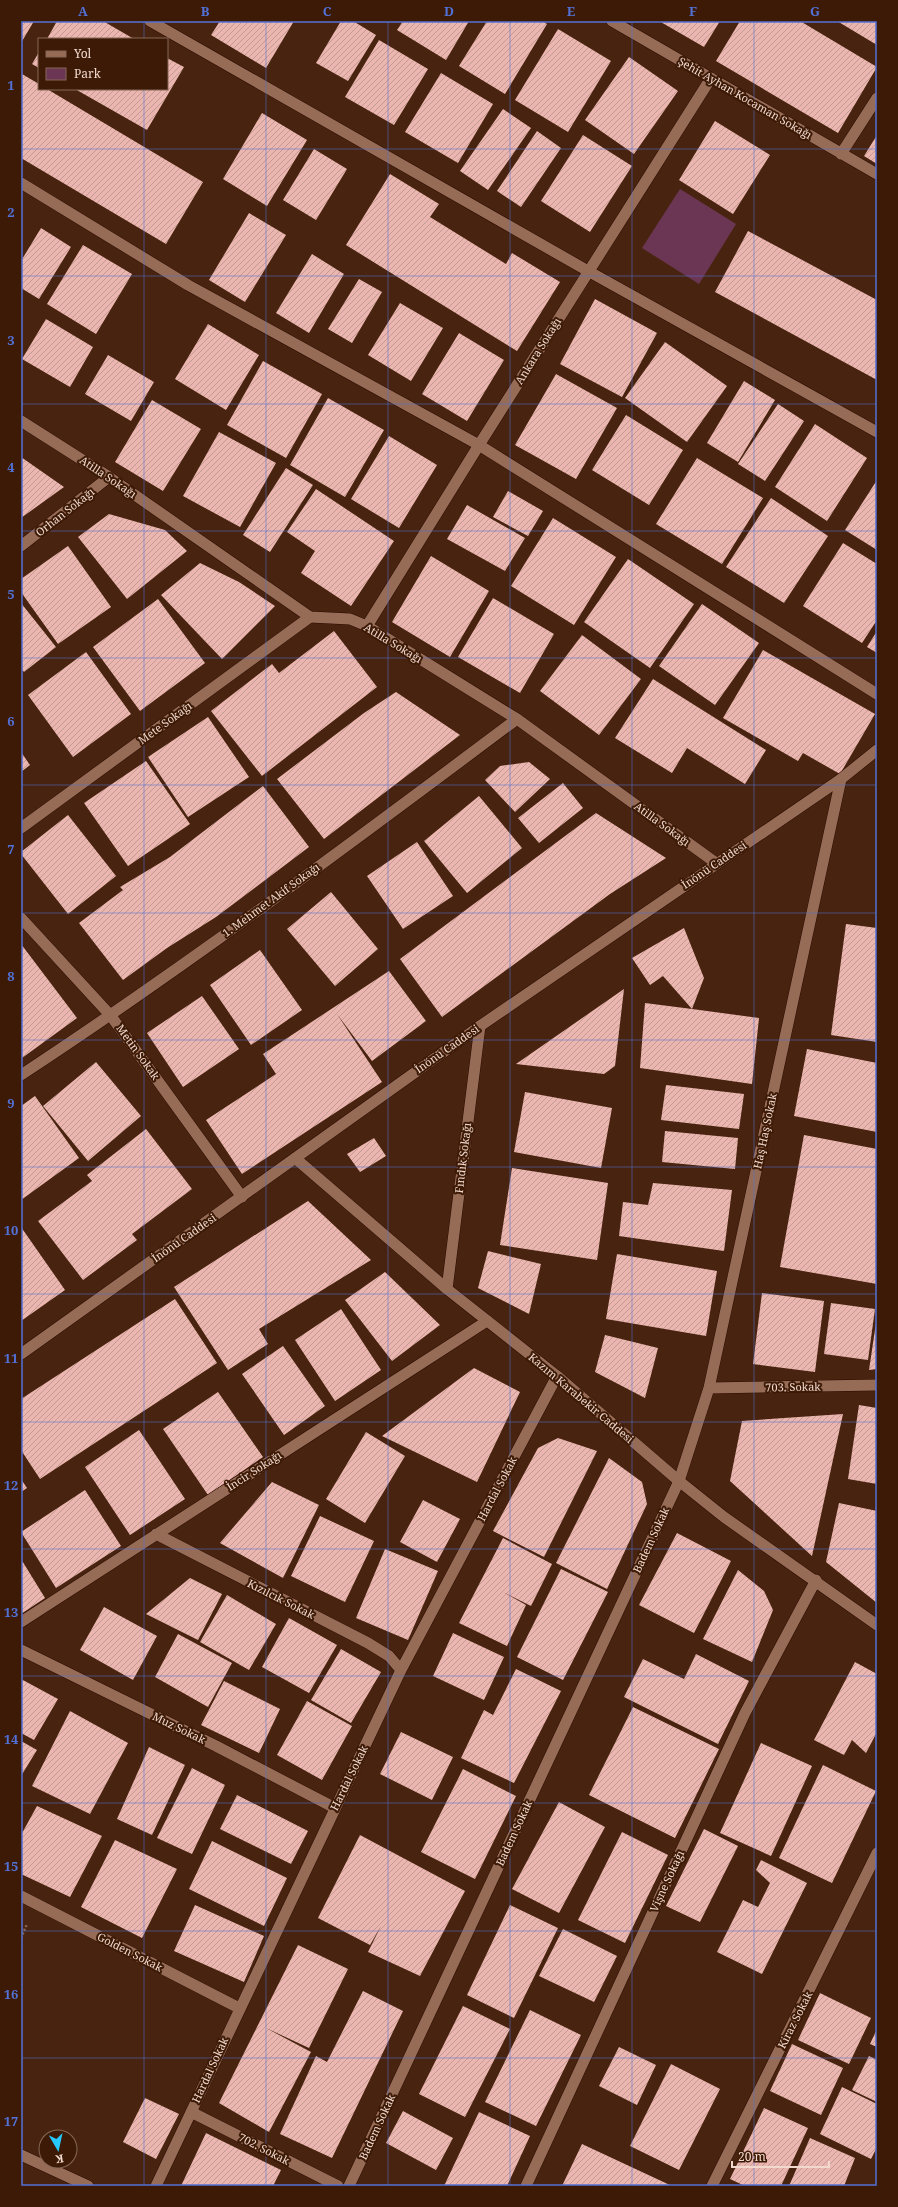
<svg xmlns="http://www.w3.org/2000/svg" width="898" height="2207" font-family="'Noto Serif',serif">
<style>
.park{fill:#6b3653}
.building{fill:url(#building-hatch)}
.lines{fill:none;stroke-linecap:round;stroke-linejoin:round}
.minor-casing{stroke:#2d0b00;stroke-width:12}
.tertiary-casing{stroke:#2d0b00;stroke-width:12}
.path{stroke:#866656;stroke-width:2.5;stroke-dasharray:2 2;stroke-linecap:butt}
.minor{stroke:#966c57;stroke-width:11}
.tertiary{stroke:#966c57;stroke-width:11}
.grid{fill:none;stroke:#5271d6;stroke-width:1;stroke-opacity:0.55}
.labels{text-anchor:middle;stroke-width:4;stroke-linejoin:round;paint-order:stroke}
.street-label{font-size:11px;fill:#f2d9ce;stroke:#3d1a06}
.neatline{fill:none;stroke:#5271d6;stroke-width:1.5}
.grid-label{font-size:13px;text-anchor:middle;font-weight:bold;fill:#5271d6}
</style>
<defs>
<pattern id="building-hatch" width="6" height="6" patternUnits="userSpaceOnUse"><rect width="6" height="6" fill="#ebb6af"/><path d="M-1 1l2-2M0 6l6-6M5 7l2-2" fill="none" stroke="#c29993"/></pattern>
</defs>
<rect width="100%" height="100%" fill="#482410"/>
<path class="park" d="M 680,189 L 736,224 L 699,284 L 642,248 Z"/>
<path class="building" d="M 21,21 L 34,21 L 21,43 Z
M 57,21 L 103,21 L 134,39 L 47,39 Z
M 220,21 L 294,21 L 266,68 L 211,35 Z
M 341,21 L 353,21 L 376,35 L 348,81 L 316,63 Z
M 403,21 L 469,21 L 446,60 L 397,30 Z
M 487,21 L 542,21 L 547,24 L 505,94 L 459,66 Z
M 659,21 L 720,21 L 704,47 Z
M 740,21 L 800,21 L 877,67 L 838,133 L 716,61 Z
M 837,21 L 877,21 L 877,45 Z
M 558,29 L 611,61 L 568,132 L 515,100 Z
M 379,40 L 428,69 L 394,125 L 345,97 Z
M 39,52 L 39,68 L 32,64 Z
M 629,57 L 678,91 L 634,154 L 585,120 Z
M 167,58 L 184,67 L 147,130 L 75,89 L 167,89 Z
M 441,73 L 493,104 L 458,163 L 405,132 Z
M 22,74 L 39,84 L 39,89 L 47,89 L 203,182 L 166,244 L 21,158 Z
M 503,109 L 531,128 L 488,190 L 460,171 Z
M 262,113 L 307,140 L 267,206 L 223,179 Z
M 715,121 L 770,155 L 733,214 L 679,180 Z
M 537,131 L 561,148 L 521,207 L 497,191 Z
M 583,135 L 632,166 L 590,232 L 541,201 Z
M 877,135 L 877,164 L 864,156 Z
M 314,149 L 347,169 L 316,220 L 283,200 Z
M 390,174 L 439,204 L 430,217 L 506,264 L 512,253 L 560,282 L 517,351 L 346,245 Z
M 249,213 L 286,235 L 245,302 L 209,280 Z
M 41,228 L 71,247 L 39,299 L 21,288 L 21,261 Z
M 748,231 L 877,300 L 877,380 L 715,292 Z
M 83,245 L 132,274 L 96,334 L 47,304 Z
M 312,254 L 344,274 L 309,333 L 276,313 Z
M 359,279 L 382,292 L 352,343 L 328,329 Z
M 595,299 L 657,333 L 622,397 L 560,364 Z
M 400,303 L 443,328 L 411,381 L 368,355 Z
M 46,319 L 93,347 L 70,387 L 22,359 Z
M 208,324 L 259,355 L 226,410 L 175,379 Z
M 459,333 L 504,360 L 467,421 L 422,394 Z
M 665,342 L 727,386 L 687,442 L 625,398 Z
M 108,355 L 154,382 L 131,421 L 85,394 Z
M 263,361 L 322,394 L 286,458 L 227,425 Z
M 556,374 L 617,408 L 576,479 L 515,445 Z
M 744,381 L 775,400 L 738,462 L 707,443 Z
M 328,398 L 384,430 L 345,497 L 290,465 Z
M 152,400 L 201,429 L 163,491 L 115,462 Z
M 778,404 L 804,421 L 765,481 L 738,464 Z
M 626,415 L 683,450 L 649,505 L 592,470 Z
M 815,424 L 867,458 L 827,521 L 775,487 Z
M 219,432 L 276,463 L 240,527 L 183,496 Z
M 389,436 L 437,465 L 399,528 L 351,499 Z
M 21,457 L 64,487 L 21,518 Z
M 697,458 L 763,498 L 722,564 L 656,524 Z
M 286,468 L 313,485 L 270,552 L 243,535 Z
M 877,480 L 877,550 L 845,530 Z
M 316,489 L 394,541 L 351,606 L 301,573 L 315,551 L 287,532 Z
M 508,491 L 543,511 L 528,536 L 493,517 Z
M 771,498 L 828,536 L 784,603 L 726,567 Z
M 467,505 L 525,538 L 505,571 L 447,539 Z
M 109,514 L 165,530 L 187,551 L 127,599 L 78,537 Z
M 553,518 L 616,557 L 574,625 L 511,586 Z
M 843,543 L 877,564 L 877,620 L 862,643 L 803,606 Z
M 68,546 L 111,607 L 58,644 L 21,592 L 21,579 Z
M 431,556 L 489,591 L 450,657 L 392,622 Z
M 628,559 L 694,604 L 650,668 L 584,622 Z
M 200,563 L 239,582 L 275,606 L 222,659 L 161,595 Z
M 493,598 L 554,634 L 520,693 L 458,657 Z
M 158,599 L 205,663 L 140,711 L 93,647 Z
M 21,603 L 56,647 L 24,672 L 21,668 Z
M 702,604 L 759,643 L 715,705 L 659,666 Z
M 334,631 L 377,687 L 262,776 L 211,711 L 272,664 L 279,673 Z
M 877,631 L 877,653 L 867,647 Z
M 582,635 L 641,679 L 599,735 L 540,691 Z
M 763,650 L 875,714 L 840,774 L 803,753 L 798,761 L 723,718 Z
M 86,652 L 131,714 L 73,757 L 28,695 Z
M 653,679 L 766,750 L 745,784 L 687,748 L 672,773 L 615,738 Z
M 396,692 L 460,735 L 324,839 L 277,779 L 364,713 Z
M 208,717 L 249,777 L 188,817 L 148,757 Z
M 21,752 L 30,765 L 21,772 Z
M 146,761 L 190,824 L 128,866 L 84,803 Z
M 529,762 L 550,779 L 515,812 L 485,780 L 500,766 Z
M 563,783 L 583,808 L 539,843 L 518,818 Z
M 263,786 L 309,847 L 216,917 L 167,948 L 123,980 L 79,923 L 123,890 L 120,887 L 170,857 Z
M 479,796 L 522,848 L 467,893 L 424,841 Z
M 596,813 L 666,858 L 610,894 L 442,1017 L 400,959 Z
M 68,815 L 116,876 L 68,914 L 21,854 L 21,852 Z
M 417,842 L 453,896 L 403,929 L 367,876 Z
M 331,892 L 378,949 L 335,986 L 287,929 Z
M 846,924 L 877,928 L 877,1042 L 831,1035 Z
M 684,928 L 704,978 L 692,1009 L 759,1018 L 752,1084 L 640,1068 L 645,1003 L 692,1009 L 663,976 L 650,985 L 632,958 Z
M 21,944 L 77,1018 L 22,1058 L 21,1057 Z
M 260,950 L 302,1010 L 251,1045 L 210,985 Z
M 389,971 L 426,1021 L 372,1061 L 337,1014 L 382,1082 L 242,1174 L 206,1120 L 276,1074 L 263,1054 Z
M 624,989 L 615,1066 L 604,1074 L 516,1064 Z
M 202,996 L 239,1049 L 183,1087 L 147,1033 Z
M 807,1049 L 877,1063 L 877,1132 L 794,1116 Z
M 96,1062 L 141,1116 L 88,1161 L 43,1106 Z
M 666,1085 L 744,1094 L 739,1129 L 661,1120 Z
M 525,1092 L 612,1108 L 601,1168 L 514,1152 Z
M 35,1096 L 79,1158 L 21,1200 L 21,1106 Z
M 146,1129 L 192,1189 L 132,1234 L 137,1240 L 83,1280 L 38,1221 L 92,1181 L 87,1175 Z
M 665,1131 L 738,1138 L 735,1169 L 662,1162 Z
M 804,1135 L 877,1149 L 877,1284 L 780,1267 Z
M 374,1138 L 386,1156 L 360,1172 L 347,1154 Z
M 512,1168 L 608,1183 L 597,1260 L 500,1245 Z
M 653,1183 L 732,1190 L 724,1251 L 619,1236 L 623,1202 L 648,1205 Z
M 308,1201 L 371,1260 L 259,1329 L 268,1344 L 228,1370 L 174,1287 Z
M 21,1227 L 65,1290 L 21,1321 Z
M 488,1251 L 541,1264 L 529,1314 L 478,1288 Z
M 617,1254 L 717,1271 L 706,1336 L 606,1319 Z
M 385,1272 L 440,1325 L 392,1361 L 345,1300 Z
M 762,1293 L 824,1301 L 815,1372 L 753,1364 Z
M 175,1299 L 217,1363 L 40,1479 L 21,1450 L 21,1399 Z
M 831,1303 L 875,1309 L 868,1360 L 824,1354 Z
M 341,1309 L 381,1370 L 335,1401 L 295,1340 Z
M 876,1323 L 877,1369 L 869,1370 Z
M 605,1335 L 658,1348 L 645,1398 L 595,1372 Z
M 283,1346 L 325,1406 L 284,1435 L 242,1374 Z
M 474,1368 L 520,1392 L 477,1482 L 382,1436 Z
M 218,1392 L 263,1457 L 208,1495 L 163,1429 Z
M 859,1405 L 877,1408 L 877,1484 L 848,1479 Z
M 843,1414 L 812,1556 L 730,1481 L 742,1421 Z
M 139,1430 L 185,1499 L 130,1535 L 85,1467 Z
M 366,1432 L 405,1456 L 365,1523 L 326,1499 Z
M 558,1438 L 597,1451 L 544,1557 L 493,1531 L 538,1448 Z
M 609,1458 L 642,1482 L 647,1504 L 607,1589 L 556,1563 Z
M 21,1479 L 27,1488 L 21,1492 Z
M 272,1482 L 319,1505 L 283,1578 L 220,1543 Z
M 85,1490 L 121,1546 L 56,1588 L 21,1532 Z
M 423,1500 L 460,1519 L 437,1562 L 400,1542 Z
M 839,1503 L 877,1511 L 877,1603 L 826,1562 Z
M 320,1516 L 374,1541 L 345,1602 L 291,1576 Z
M 677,1533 L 731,1561 L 694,1633 L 639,1605 Z
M 503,1538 L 552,1564 L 531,1606 L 503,1592 L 526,1605 L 507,1646 L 459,1623 Z
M 385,1549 L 438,1571 L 408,1640 L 356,1618 Z
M 21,1559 L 45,1598 L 21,1614 Z
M 561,1569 L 608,1592 L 563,1680 L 517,1657 Z
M 738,1570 L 764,1591 L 773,1610 L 752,1662 L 703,1639 Z
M 190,1578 L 222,1594 L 198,1640 L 146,1614 Z
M 227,1595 L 276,1624 L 249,1670 L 200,1642 Z
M 104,1607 L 157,1636 L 133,1680 L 80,1650 Z
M 289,1618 L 337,1645 L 309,1693 L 262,1667 Z
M 453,1633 L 504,1657 L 484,1700 L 433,1676 Z
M 178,1634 L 232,1663 L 208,1707 L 155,1677 Z
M 341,1649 L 381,1672 L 351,1723 L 311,1700 Z
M 696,1654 L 749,1681 L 718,1744 L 624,1697 L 643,1659 L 684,1679 Z
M 855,1662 L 877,1674 L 877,1732 L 866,1753 L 852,1740 L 844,1755 L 814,1740 Z
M 516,1669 L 561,1691 L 514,1783 L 461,1758 L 484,1710 L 493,1715 Z
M 21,1679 L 58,1699 L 34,1740 L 21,1733 Z
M 224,1681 L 280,1709 L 259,1753 L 201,1725 Z
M 307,1701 L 352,1726 L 322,1780 L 277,1755 Z
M 633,1707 L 719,1749 L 675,1838 L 589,1795 Z
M 70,1711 L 128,1743 L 90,1814 L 32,1786 Z
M 401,1732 L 453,1757 L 432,1800 L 380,1774 Z
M 21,1741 L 37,1750 L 21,1776 Z
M 761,1743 L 812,1766 L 771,1856 L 720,1833 Z
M 149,1747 L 185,1765 L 152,1835 L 117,1819 Z
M 823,1765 L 876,1791 L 832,1883 L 779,1858 Z
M 192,1768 L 225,1785 L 192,1854 L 157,1838 Z
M 463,1769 L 516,1796 L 475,1879 L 421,1852 Z
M 237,1795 L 308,1831 L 291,1864 L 220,1829 Z
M 559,1802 L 605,1827 L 559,1913 L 512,1889 Z
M 37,1806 L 102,1836 L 70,1897 L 21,1874 L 21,1835 Z
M 704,1829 L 738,1846 L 700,1922 L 666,1906 Z
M 622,1832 L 668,1855 L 625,1943 L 578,1920 Z
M 360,1835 L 465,1891 L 420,1976 L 368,1952 L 381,1926 L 370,1945 L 318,1918 Z
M 115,1840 L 177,1869 L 142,1938 L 81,1907 Z
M 212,1841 L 287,1878 L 264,1926 L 189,1889 Z
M 761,1860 L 807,1883 L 762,1974 L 717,1952 L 743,1900 L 758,1907 L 770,1883 L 756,1870 Z
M 195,1905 L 264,1936 L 244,1982 L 174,1951 Z
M 510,1905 L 558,1928 L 514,2018 L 467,1995 Z
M 563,1929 L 617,1956 L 594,2002 L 539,1976 Z
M 298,1945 L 348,1969 L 309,2048 L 266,2028 L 311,2052 L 269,2132 L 219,2103 Z
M 363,1991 L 403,2011 L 332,2158 L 280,2134 L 316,2056 L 327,2062 Z
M 820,1993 L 871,2018 L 849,2064 L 798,2040 Z
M 463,2006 L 510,2029 L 465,2117 L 419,2094 Z
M 530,2010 L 581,2035 L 536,2126 L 485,2102 Z
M 877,2029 L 877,2047 L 870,2044 Z
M 792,2044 L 843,2068 L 821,2115 L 770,2091 Z
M 619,2047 L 656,2065 L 637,2105 L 599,2086 Z
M 869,2056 L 877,2060 L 877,2102 L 852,2090 Z
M 671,2064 L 720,2089 L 679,2170 L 630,2146 Z
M 842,2087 L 877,2104 L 877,2147 L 871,2159 L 820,2134 Z
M 145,2098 L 179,2114 L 156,2159 L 123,2142 Z
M 764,2108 L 808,2128 L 781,2186 L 745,2186 L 730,2179 Z
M 403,2111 L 453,2138 L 436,2170 L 386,2143 Z
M 479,2112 L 530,2136 L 507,2186 L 444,2186 Z
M 206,2133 L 281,2170 L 273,2186 L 181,2186 Z
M 810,2138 L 855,2158 L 844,2186 L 789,2186 Z
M 582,2144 L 672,2186 L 562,2186 Z"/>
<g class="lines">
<defs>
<path id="minor" d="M 150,21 L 588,271 L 877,432
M 612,21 L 877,174
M 841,154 L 877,98
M 21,183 L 188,285 L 479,445 L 877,694
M 21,546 L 109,477
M 367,626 L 479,445 L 711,78
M 21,828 L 310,617
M 21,918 L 111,1016 L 242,1197
M 21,1075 C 191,963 354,841 517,719
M 447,1289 L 480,1026
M 709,1388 L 877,1385
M 156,1534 L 368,1643 L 389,1656 L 401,1670
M 21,1622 L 487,1321
M 21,1650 L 216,1746 L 335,1808
M 21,1896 L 239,2008
M 191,2112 L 338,2186
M 21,2155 L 88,2186
M 156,2186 L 401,1670 L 557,1376
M 349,2186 L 679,1481 L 709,1388 L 841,779
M 526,2186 L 745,1713 L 816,1580
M 712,2186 L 877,1853"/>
<path id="tertiary" d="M 21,421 L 109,477 L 310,617 L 350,619 L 367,626 L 517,719 L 716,863
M 295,1158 L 447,1289 L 557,1376 L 679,1481 L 724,1517 L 877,1625
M 21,1354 L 480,1026 L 841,779 L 877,750"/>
</defs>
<use href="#minor" class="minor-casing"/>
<use href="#tertiary" class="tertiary-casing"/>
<path class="path" d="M 21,1938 L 27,1924"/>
<use href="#minor" class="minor"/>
<use href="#tertiary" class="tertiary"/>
</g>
<path class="grid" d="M 144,21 L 144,39M 266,21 L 266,2186M 388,21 L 388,2186M 510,21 L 510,2186M 632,21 L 632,2186M 754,21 L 754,2186M 144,89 L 144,2186M 21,149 L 877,149M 21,276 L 877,276M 21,404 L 877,404M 21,531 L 877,531M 21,658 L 877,658M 21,785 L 877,785M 21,913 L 877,913M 21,1040 L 877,1040M 21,1167 L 877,1167M 21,1294 L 877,1294M 21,1422 L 877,1422M 21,1549 L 877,1549M 21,1676 L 877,1676M 21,1803 L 877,1803M 21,1931 L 877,1931M 21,2058 L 877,2058"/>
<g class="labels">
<g class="street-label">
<text transform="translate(745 98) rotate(30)" y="4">Şehit Ayhan Kocaman Sokağı</text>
<text transform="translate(538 351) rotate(-58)" y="4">Ankara Sokağı</text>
<text transform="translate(108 477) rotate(34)" y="4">Atilla Sokağı</text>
<text transform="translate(65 512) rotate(-38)" y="4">Orhan Sokağı</text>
<text transform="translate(393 643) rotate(31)" y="4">Atilla Sokağı</text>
<text transform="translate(165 723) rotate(-36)" y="4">Mete Sokağı</text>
<text transform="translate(662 824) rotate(36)" y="4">Atilla Sokağı</text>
<text transform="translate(714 865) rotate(-34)" y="4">İnönü Caddesi</text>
<text transform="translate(271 900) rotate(-36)" y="4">1. Mehmet Akif Sokağı</text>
<text transform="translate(447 1049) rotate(-35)" y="4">İnönü Caddesi</text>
<text transform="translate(138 1052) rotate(54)" y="4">Metin Sokak</text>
<text transform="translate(765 1131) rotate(-78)" y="4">Haş Haş Sokak</text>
<text transform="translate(463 1158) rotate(-83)" y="4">Fındık Sokağı</text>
<text transform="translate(184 1238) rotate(-35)" y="4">İnönü Caddesi</text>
<text transform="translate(793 1387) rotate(-1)" y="4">703. Sokak</text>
<text transform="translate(581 1398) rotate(40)" y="4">Kazım Karabekir Caddesi</text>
<text transform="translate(254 1471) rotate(-33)" y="4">İncir Sokağı</text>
<text transform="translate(497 1489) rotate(-62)" y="4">Hardal Sokak</text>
<text transform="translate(651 1540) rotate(-65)" y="4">Badem Sokak</text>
<text transform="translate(281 1599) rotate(27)" y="4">Kızılcık Sokak</text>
<text transform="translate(179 1728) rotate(26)" y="4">Muz Sokak</text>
<text transform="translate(349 1778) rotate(-64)" y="4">Hardal Sokak</text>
<text transform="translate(514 1833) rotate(-65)" y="4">Badem Sokak</text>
<text transform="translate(667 1881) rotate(-65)" y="4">Vişne Sokağı</text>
<text transform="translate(130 1952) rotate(27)" y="4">Golden Sokak</text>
<text transform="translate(795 2020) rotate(-63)" y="4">Kiraz Sokak</text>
<text transform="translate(210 2070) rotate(-65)" y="4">Hardal Sokak</text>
<text transform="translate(377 2127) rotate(-65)" y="4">Badem Sokak</text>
<text transform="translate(264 2149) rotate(27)" y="4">702. Sokak</text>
</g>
</g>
<rect width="898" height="2207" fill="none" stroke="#3d1a06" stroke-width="44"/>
<rect x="38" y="38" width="130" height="52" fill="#3d1a06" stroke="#856656"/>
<rect x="46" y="51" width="20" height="6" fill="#966c57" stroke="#856656"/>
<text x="74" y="58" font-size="12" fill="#f2d9ce">Yol</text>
<rect x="46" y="68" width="20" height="12" fill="#6b3653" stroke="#856656"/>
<text x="74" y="78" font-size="12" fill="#f2d9ce">Park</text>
<g transform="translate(58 2149) rotate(171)"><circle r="19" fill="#3d1a06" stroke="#856656"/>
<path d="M0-3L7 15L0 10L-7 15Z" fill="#26c9fe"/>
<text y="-6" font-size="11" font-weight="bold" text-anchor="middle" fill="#f2d9ce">K</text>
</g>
<path d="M732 2161v6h97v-6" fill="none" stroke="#f2d9ce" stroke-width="2"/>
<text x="738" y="2161" font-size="12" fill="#f2d9ce" stroke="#3d1a06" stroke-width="3" paint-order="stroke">20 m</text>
<rect x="22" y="22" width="854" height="2163" class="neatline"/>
<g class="grid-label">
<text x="83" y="16">A</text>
<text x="205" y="16">B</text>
<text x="327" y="16">C</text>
<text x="449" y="16">D</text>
<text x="571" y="16">E</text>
<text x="693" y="16">F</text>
<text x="815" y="16">G</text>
<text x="11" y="90">1</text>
<text x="11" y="217">2</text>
<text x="11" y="345">3</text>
<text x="11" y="472">4</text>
<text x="11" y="599">5</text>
<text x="11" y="726">6</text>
<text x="11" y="854">7</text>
<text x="11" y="981">8</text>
<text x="11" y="1108">9</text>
<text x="11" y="1235">10</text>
<text x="11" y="1363">11</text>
<text x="11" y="1490">12</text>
<text x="11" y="1617">13</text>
<text x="11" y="1744">14</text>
<text x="11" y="1871">15</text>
<text x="11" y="1999">16</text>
<text x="11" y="2126">17</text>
</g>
</svg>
